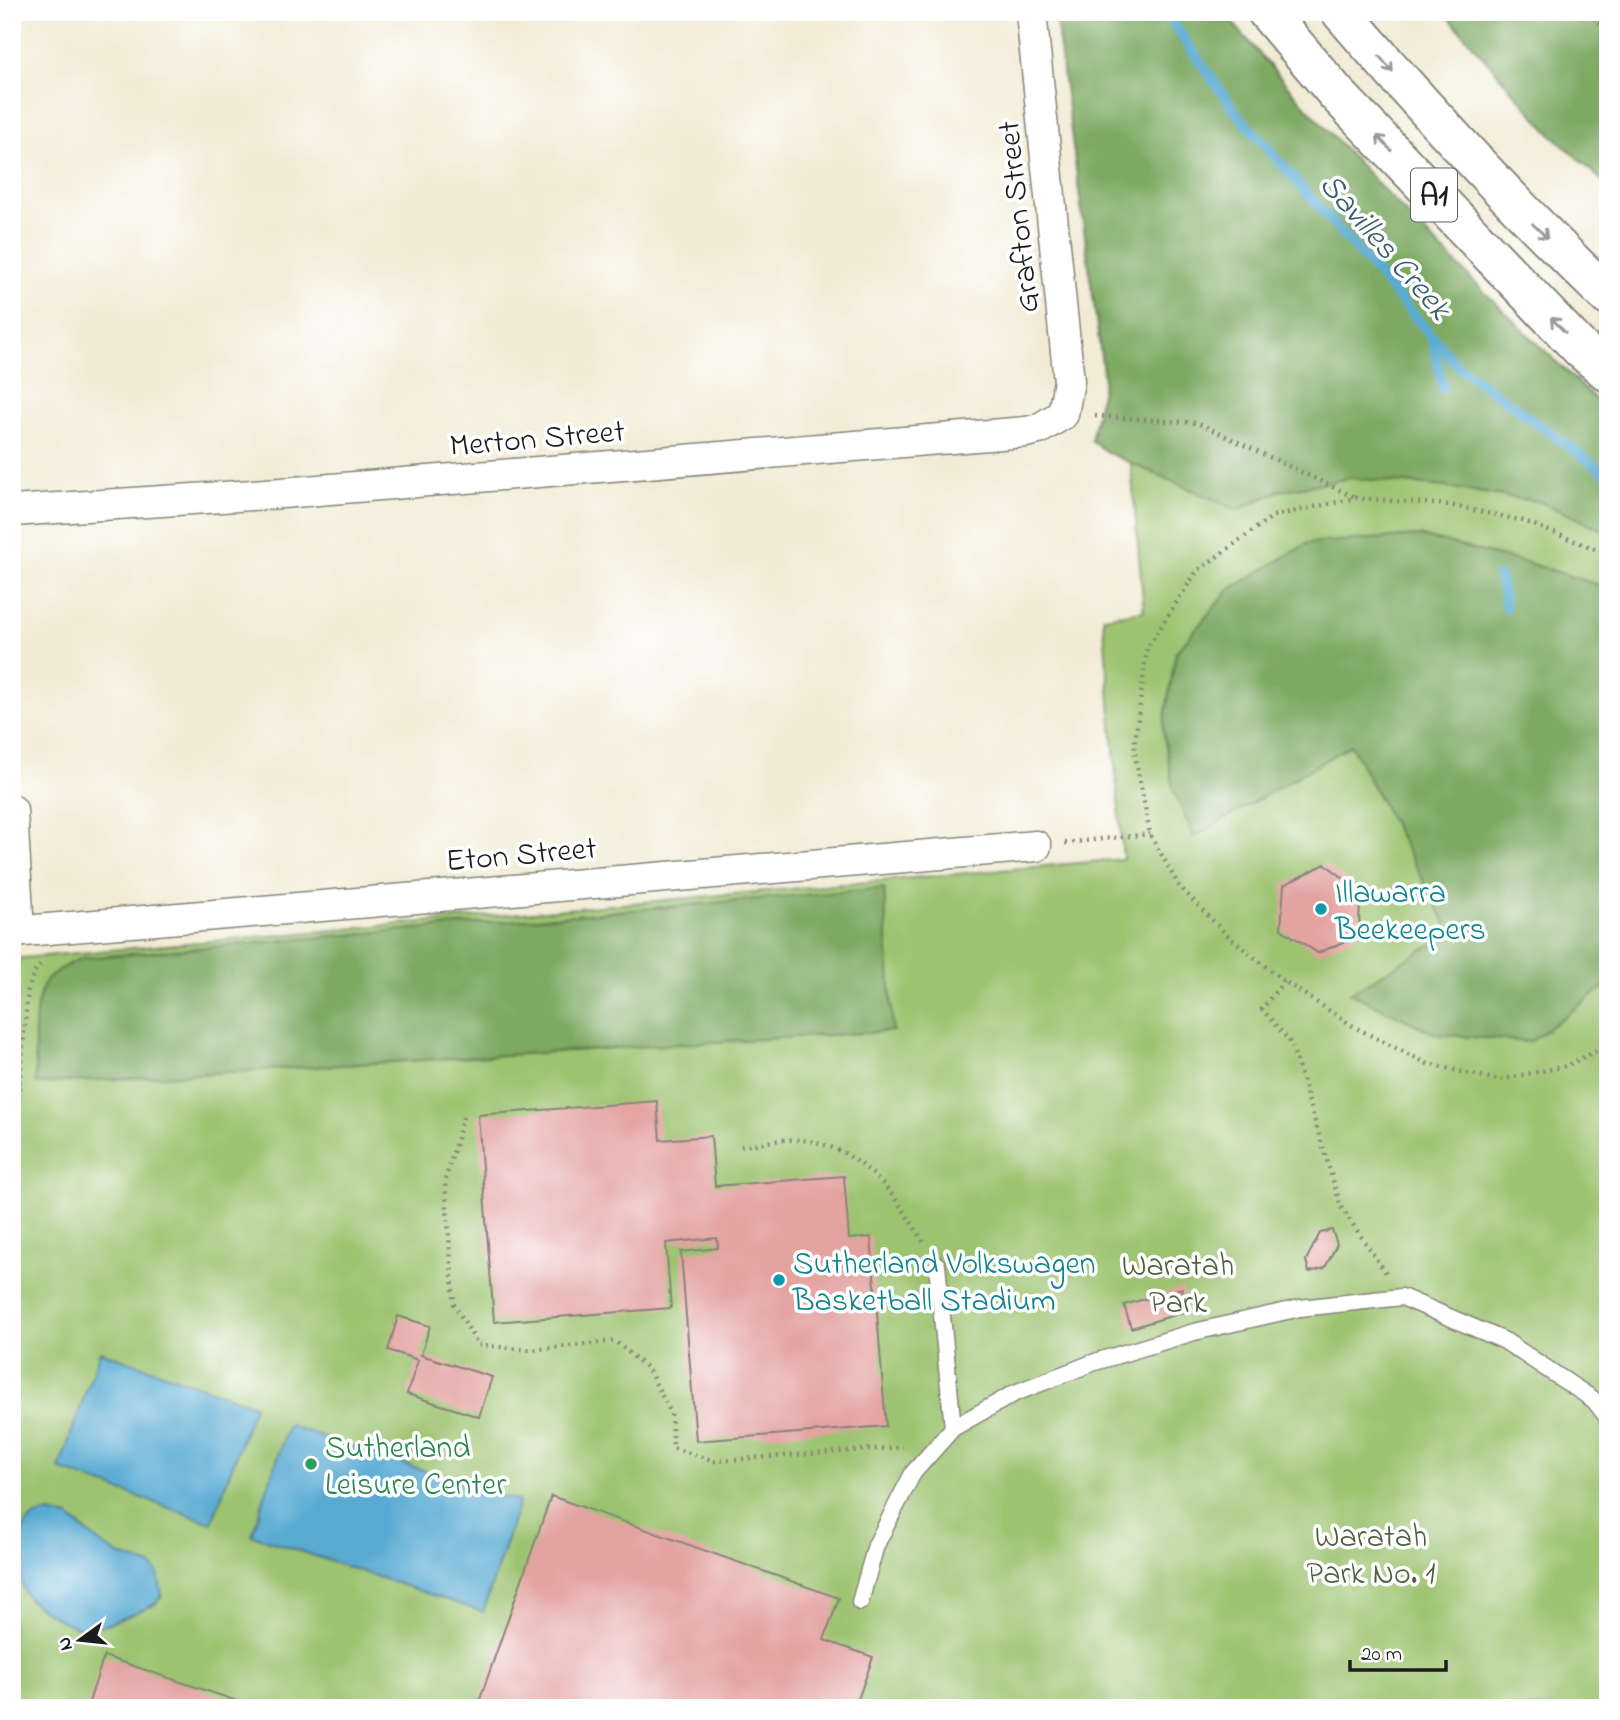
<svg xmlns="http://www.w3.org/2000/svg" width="1620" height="1720" font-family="'Indie Flower',sans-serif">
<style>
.green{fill:#9cc36f;stroke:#5c7046;stroke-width:2}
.forest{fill:#7da962;stroke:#4c623f;stroke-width:2}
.water{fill:#58aad3;stroke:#3a6378;stroke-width:2}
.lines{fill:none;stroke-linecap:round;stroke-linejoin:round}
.stream{stroke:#58aad3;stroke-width:10}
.building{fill:#e3a3a1}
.lane-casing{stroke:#868478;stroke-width:19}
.street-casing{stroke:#868478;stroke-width:33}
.highway-casing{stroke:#868478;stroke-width:42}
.path{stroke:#868478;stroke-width:4.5;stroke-dasharray:2 5;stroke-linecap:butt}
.lane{stroke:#fff;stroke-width:16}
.street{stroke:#fff;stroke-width:30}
.highway{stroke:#fff;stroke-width:38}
.oneway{stroke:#999}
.culture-dot{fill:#0f9aa8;stroke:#fff;stroke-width:2.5}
.leisure-dot{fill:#2e9e5b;stroke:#fff;stroke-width:2.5}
.labels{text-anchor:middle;stroke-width:7;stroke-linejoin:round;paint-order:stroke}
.shield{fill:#fff;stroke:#606060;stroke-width:2}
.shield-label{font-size:30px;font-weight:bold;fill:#1c1c1c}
.street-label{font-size:32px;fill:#1c1c1c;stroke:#fff}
.culture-label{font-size:32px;fill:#0d838f;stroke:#fff;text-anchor:start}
.park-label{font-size:32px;fill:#4f5f3d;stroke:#fff}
.leisure-label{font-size:32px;fill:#27864d;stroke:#fff;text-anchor:start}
.water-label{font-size:33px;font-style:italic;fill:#375c6e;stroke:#fff}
</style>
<rect width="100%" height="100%" fill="#fff"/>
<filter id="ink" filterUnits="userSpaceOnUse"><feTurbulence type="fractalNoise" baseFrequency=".0143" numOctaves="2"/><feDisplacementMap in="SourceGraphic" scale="14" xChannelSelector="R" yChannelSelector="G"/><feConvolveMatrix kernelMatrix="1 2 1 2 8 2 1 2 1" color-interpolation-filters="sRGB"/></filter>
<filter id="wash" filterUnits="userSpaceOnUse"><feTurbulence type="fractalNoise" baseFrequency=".00686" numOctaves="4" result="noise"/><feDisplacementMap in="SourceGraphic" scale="28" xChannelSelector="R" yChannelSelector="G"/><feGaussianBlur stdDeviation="1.57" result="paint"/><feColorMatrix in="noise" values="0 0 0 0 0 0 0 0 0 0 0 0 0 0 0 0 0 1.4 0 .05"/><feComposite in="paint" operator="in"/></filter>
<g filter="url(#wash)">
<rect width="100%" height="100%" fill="#f1ebd4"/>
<path class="green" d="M 1122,367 L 1541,502 L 1608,532 L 1608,1708 L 12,1708 L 12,959 L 1123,859 L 1103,617 L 1144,611 Z"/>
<path class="forest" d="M 1055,12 L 1224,12 C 1342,154 1474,284 1608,411 L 1608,532 L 1541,502 L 1445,487 L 1351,478 L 1279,491 L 1237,510 L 1108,453 L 1091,440 L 1104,379 Z
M 1444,12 L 1608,12 L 1608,186 L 1547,130 Z
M 1420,536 L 1535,565 L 1608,588 L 1608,984 L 1530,1042 L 1436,1034 L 1350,993 L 1451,933 L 1351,745 L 1194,837 L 1173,789 L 1163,729 L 1176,652 L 1229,590 L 1308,543 Z
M 884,888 L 893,1031 L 36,1084 C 36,1056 29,998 49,978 C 59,968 70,963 82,958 Z"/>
<path class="water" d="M 100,1351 L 254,1405 L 212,1523 L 59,1469 Z
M 288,1425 L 519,1502 L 483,1612 L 252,1535 Z
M 48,1513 L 69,1517 L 100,1543 L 119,1555 L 152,1566 L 158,1574 L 162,1596 L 154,1605 C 133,1613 105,1629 82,1628 C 70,1627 31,1605 26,1595 C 17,1576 13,1531 33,1518 C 37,1515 44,1514 48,1513 Z"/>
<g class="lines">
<path class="stream" d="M 1165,12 L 1235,111 L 1458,366 L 1608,475
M 1432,337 L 1443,388
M 1499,576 L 1506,607"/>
</g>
<g id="blocks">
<path class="building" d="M 1325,864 L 1360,890 L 1359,935 L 1318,953 L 1281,929 L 1284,885 Z
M 657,1101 L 660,1140 L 711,1136 L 715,1186 L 844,1176 L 849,1239 L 871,1237 L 886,1426 L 696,1441 L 681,1252 L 718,1248 L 717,1238 L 666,1243 L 671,1308 L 494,1322 L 478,1115 Z
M 1332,1230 L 1337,1244 L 1325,1268 L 1309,1272 L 1306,1260 L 1320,1233 Z
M 1182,1288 L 1188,1311 L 1131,1328 L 1124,1305 Z
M 398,1316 L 430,1326 L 421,1355 L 492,1377 L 479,1417 L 407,1394 L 418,1360 L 388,1350 Z
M 551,1496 L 839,1598 L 824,1640 L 873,1657 L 855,1708 L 466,1708 L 479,1702 Z
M 104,1656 L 246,1704 L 244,1708 L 87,1708 Z"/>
</g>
</g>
<g filter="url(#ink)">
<use href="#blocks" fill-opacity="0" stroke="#868478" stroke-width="2"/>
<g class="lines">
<defs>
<path id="lane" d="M 937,1265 L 953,1428
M 860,1602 L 876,1545 L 913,1473 L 953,1428 L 1015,1393 L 1095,1362 L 1194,1332 L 1300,1308 L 1402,1297 L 1505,1341 L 1594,1400 L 1608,1418"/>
<path id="street" d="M 12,511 L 282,493 L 1026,432 L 1039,429 L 1063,414 L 1069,381 L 1031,12
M 12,810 L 19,931
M 12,932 L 1036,846"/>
<path id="highway" d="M 1267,12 L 1336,93 L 1582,350 L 1608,372
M 1341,12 C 1426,111 1514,206 1608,296"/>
</defs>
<use href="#lane" class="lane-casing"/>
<use href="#street" class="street-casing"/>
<use href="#highway" class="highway-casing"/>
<path class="path" d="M 1589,12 L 1600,24 L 1608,42
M 1095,416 L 1198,423 L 1356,498
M 1608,554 L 1524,521 L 1450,505 L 1356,498 L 1273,516 L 1197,571 L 1147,648 L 1134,750 L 1150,834 L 1179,886 L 1229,937 L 1284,981 L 1356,1028 L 1428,1064 L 1498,1080 L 1566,1066 L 1608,1045
M 1065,843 L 1150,834
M 1284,981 L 1262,1009 L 1291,1043 L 1341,1207 L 1388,1276
M 463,1117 L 445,1182 L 454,1304 L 478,1345 L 531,1350 L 615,1341 L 648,1369 L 671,1413 L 673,1448 L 715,1461 L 903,1447
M 741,1146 C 760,1144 782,1138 801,1140 C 863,1147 896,1195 925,1245
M 12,1166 L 28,990 L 36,969 L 44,962"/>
<use href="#lane" class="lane"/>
<use href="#street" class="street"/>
<use href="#highway" class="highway"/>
</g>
<defs><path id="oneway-shaft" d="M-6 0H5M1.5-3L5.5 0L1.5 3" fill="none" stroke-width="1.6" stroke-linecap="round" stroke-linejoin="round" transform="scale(1.75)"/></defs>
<g class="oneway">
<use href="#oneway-shaft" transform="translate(1386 64) rotate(49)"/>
<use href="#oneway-shaft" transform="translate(1384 143) rotate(-134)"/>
<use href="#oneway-shaft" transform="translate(1540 231) rotate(44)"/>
<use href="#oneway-shaft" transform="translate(1558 325) rotate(-134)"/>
</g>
</g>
<g class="culture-dot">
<circle cx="1321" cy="909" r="7"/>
<circle cx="779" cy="1280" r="7"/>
</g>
<circle class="leisure-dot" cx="311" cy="1464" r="7"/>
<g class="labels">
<rect class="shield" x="1411" y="168.5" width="46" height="53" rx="5"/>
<g class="shield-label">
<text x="1434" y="205">A1</text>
</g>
<g class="street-label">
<text transform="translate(1017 217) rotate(-96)" y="11">Grafton Street</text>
<text transform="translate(537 437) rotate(-5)" y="11">Merton Street</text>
<text transform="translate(521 853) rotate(-5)" y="11">Eton Street</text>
</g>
<g class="culture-label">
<text x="1335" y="902">Illawarra<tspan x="1335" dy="37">Beekeepers</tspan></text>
<text x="793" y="1273">Sutherland Volkswagen<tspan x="793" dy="37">Basketball Stadium</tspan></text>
</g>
<g class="park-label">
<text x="1178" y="1275">Waratah<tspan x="1178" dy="37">Park</tspan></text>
<text x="1371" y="1546">Waratah<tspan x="1371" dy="37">Park No. 1</tspan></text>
</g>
<g class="leisure-label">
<text x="325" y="1457">Sutherland<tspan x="325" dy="37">Leisure Center</tspan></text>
</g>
<g class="water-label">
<text transform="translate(1387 245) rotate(49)" y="12">Savilles Creek</text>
</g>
</g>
<rect width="1620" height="1720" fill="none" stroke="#fff" stroke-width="42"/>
<g transform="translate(80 1640) rotate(255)" stroke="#ffffff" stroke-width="5" paint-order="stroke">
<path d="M0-5L12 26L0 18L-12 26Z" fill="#1c1c1c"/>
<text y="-10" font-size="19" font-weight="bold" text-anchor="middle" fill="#1c1c1c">N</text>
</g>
<path d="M1350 1660v10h96v-10" fill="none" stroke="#1c1c1c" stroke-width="3.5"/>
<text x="1361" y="1660" font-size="21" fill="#1c1c1c" stroke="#ffffff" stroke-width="5" paint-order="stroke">20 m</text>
</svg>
